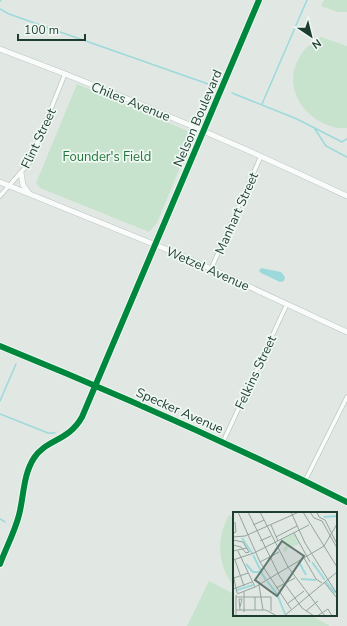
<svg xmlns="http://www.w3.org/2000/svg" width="347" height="626" font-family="'Nunito Sans',sans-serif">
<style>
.green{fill:#c8e3cd}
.water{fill:#9dd9db}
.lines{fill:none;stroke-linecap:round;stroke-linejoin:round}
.stream{stroke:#9dd9db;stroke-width:1.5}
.street-casing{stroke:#bec5c1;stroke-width:5}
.secondary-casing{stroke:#bac4c0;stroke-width:6}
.street{stroke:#fafcfb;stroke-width:3.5}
.secondary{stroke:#fafcfb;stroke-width:5}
.cycleway-casing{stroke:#eff8f2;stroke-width:8}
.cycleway{stroke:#00873e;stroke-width:6}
.labels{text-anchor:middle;stroke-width:3.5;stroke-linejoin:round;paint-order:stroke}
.street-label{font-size:13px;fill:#1e3d31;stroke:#eff8f2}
.park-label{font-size:13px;fill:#24773c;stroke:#eff8f2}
.inset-river{fill:none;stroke:#9dd9db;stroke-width:2}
.inset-road{fill:none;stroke:#93a49c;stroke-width:1}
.view{fill:#627970;fill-opacity:0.15;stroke:#627970;stroke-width:2}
.inset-edge{fill:none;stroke:#1e3d31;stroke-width:2}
</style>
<rect width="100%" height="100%" fill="#e1e8e4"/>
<path class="green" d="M 324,0 L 347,0 L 347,12 L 338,12 L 321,6 Z
M 321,37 L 347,46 L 347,128 C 312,130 279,91 299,58 C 304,48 312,43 321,37 Z
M 77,84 L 190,132 L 193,136 L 157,223 L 149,232 L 40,188 L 36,183 Z
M 229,515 L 234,518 L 234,586 C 217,565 216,539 229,515 Z
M 209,581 L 234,594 L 234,615 L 310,615 L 330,626 L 187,626 Z"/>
<path class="water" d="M 261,268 L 281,272 L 285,277 L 284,281 L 280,282 L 261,273 L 259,271 Z"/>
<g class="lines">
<path class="stream" d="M 0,1 L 1,0
M 0,9 L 9,14 L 211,85
M 232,93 L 297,119 L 342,142 L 347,139
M 262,104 L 307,0
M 315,129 L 326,146 L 347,157
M 0,401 L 16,364
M 0,414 L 48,433 L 55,433
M 0,519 L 5,522"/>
<defs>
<path id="street" d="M 0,196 L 29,163 L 65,74
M 211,269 L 261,156
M 223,442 L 287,304
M 305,481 L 347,397"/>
<path id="secondary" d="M 0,49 C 118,93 233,142 347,196
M 21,173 L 23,185 L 28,192
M 0,182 L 183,256 L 347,332
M 0,346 C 118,394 233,445 347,502
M 0,564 C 6,548 15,531 19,515 C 24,496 23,475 34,458 C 46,439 68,442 82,417 L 259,0"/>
</defs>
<use href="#street" class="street-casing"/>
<use href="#secondary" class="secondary-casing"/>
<use href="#street" class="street"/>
<use href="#secondary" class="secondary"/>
<defs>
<path id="cycleway" d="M 0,346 C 118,394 233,445 347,502
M 0,564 C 6,548 15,531 19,515 C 24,496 23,475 34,458 C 46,439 68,442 82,417 L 259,0"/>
</defs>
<use href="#cycleway" class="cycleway-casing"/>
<use href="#cycleway" class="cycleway"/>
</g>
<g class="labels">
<g class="street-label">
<text transform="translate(131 101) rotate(22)" y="5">Chiles Avenue</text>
<text transform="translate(197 118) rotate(-67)" y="5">Nelson Boulevard</text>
<text transform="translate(38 138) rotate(-65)" y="5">Flint Street</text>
<text transform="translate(236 213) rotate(-66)" y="5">Manhart Street</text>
<text transform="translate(208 268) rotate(24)" y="5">Wetzel Avenue</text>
<text transform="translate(255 372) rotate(-65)" y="5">Felkins Street</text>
<text transform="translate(180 410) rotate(24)" y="5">Specker Avenue</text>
</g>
<g class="park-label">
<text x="107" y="161">Founder's Field</text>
</g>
</g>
<g transform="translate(233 512)">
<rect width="104" height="104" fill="#e1e8e4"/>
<path d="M 61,21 L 67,32 L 55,36 L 52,41 L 50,37 L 53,34 L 49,27 Z" fill="#c8e3cd"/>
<path class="inset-river" d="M 91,5 L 104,4M 9,26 L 19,41M 20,43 L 29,61M 66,50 L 73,63M 79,50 L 92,68M 13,52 L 20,60 L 28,60 L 33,68M 68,67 L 83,68M 34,69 L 44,82 L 52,102M 93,70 L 102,81M 4,78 L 20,73"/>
<path class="inset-road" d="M 5,0 L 27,50 L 58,97M 15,0 L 47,65 L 69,96 L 81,104M 27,0 L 55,55 L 92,104M 58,0 L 72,31 L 104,82M 70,0 L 104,55M 77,0 L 81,6 L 89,9 L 104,36M 84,0 L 86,5 L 92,8 L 104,32M 20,13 L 31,8M 38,13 L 45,29M 0,21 L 3,20 L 2,10M 61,21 L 77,50M 0,25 L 12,24 L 66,0M 43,25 L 64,14M 0,28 L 10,30 L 16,40 L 13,41 L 8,35 L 0,33M 27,29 L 38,24M 0,39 L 14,36M 5,39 L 22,75M 71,46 L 83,67 L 89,71M 0,48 L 21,41 L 76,13M 2,48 L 11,74M 27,50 L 46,40M 0,62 L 4,81M 1,66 L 15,61M 91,70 L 104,86M 26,73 L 30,98M 43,76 L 62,66M 0,77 L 19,70M 11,80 L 11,100M 4,82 L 22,75 L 91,34 L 104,12M 3,83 L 3,104M 3,85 L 38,85 L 38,99M 22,85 L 22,98M 54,92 L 71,79M 3,98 L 33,98 L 44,104M 7,98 L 6,87 L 9,87 L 7,95M 73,99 L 85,89M 51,104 L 104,60M 84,104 L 95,97 L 99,104"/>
<path class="view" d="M 49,29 L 71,44 L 44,84 L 22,68 Z"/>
<rect width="104" height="104" class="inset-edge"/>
</g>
<g transform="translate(311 36) rotate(145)" stroke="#eff8f2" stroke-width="3" paint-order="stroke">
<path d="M0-3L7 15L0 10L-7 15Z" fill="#1e3d31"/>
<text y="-6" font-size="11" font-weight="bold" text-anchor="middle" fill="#1e3d31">N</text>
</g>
<path d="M18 34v6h67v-6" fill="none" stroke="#1e3d31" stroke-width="2"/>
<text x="24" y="34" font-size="12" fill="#1e3d31" stroke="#eff8f2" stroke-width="3" paint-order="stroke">100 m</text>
</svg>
